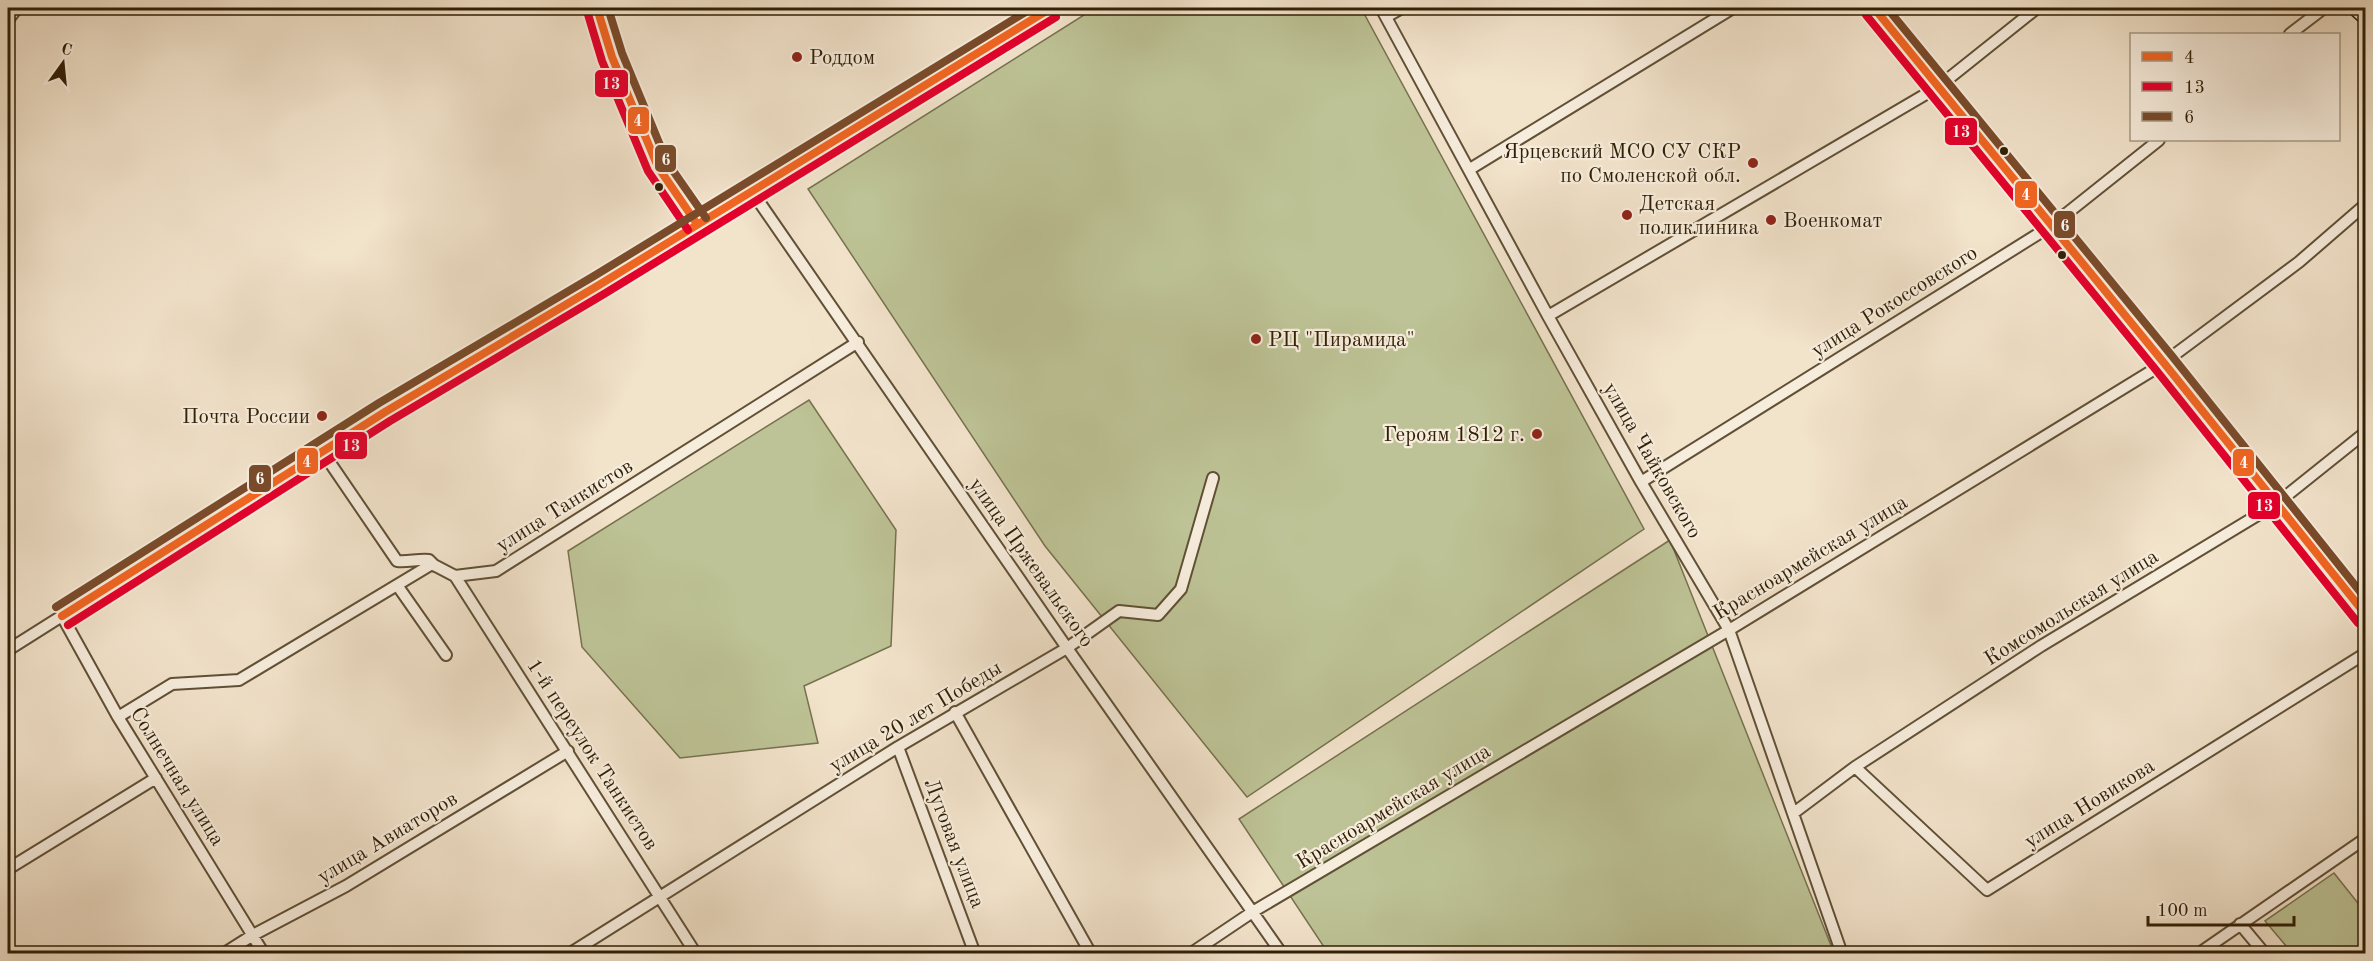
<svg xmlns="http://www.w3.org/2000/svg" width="2373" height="961" font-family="'Old Standard TT',serif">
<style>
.green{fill:#bdc396;stroke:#76714e;stroke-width:1.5}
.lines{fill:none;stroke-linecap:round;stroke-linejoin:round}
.street-casing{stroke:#605036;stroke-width:14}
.secondary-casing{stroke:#301f05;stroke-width:18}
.street{stroke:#f7eddd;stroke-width:10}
.secondary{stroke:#f7eddd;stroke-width:15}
.bus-1-casing{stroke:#f7eddd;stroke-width:12}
.bus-2-casing{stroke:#f7eddd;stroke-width:12}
.bus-3-casing{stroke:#f7eddd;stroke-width:12}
.bus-1{stroke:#f26522;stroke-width:8}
.bus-2{stroke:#e4002b;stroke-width:8}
.bus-3{stroke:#7a4b2a;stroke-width:8}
.poi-dot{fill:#8f2418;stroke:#f7eddd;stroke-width:2}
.bus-dot{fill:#301f05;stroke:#f7eddd;stroke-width:2}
.labels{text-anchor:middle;stroke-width:4.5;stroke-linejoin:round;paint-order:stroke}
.poi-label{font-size:21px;fill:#301f05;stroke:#f7eddd;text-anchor:start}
.street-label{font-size:21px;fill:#301f05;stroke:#f7eddd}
.line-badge{stroke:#f7eddd;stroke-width:2}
.badge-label{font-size:16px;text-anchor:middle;font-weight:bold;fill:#fff}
</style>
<rect width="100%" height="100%" fill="#f2e3cb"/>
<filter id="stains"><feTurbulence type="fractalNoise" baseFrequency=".00333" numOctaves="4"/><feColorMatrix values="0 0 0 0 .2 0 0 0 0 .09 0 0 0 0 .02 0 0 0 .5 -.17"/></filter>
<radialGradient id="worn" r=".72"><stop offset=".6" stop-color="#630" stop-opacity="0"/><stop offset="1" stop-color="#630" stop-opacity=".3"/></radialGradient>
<path class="green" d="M 1095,8 L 1361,8 L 1644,529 L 1247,797 L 1045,546 L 808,189 Z
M 809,400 L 896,530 L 891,646 L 804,686 L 818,743 L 680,758 L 582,647 L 568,551 Z
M 1670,540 L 1834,953 L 1328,953 L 1239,819 Z
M 2334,873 L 2365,912 L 2365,953 L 2292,953 L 2265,921 Z"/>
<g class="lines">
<defs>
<path id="street" d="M 1381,8 L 1548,316 L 1641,482 L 1729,630 L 1842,954
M 1874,8 L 2164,363 L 2366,616
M 1386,17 L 1402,8
M 8,20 L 17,8
M 2290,34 L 2324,8
M 1470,169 L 1733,8
M 751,190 L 1067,648 L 1282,954
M 1548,316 L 1938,87 L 2037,8
M 322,451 L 397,561 C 408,562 418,559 429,560 L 435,566
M 1641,482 L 2051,226 L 2159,140
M 455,576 L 696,954
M 397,585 L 446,655
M 62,616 L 118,717 L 264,954
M 8,650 L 385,412 L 599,285 L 697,224
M 955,712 L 1091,954
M 118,717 L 172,684 L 239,680 L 432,564 L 455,576 L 496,571 L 858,342
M 898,747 L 975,954
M 1855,767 L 1987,890 L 2366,653
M 1795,812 L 1855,767 L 2041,646 L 2276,504 L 2366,432
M 8,869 L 156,778
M 2240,924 L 2265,954
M 223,954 L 253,935 L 346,886 L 568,751
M 569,954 L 898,747 L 1067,648 L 1119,611 L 1158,615 L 1181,589 L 1213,478
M 1190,954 L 1254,911 L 1729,630 L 2158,367 L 2299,262 L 2366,204
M 2198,954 L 2366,838"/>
<path id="secondary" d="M 597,8 L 612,57 L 658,167 L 697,224 L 1051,8
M 2356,8 L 2366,17"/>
</defs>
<use href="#street" class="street-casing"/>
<use href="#secondary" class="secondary-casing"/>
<use href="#street" class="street"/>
<use href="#secondary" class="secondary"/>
<defs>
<path id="bus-1" d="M 597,8 L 612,57 L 658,167 L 697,224
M 1874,8 L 2164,363 L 2366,615
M 62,616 L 385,412 L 599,285 L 1051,8"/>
<path id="bus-2" d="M 587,11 L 602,61 L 648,171 L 688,230
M 1866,15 L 2156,370 L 2358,623
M 68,625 L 390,421 L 604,294 L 1056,17"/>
<path id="bus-3" d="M 608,8 L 622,53 L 667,162 L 706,218
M 1887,8 L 2172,356 L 2366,599
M 56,607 L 379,403 L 594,276 L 1032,8"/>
</defs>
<use href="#bus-1" class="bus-1-casing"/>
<use href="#bus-2" class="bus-2-casing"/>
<use href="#bus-3" class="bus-3-casing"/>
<use href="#bus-1" class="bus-1"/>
<use href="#bus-2" class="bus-2"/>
<use href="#bus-3" class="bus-3"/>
</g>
<g class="poi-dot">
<circle cx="797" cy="57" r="6"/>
<circle cx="1753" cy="163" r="6"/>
<circle cx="1627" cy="215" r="6"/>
<circle cx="1771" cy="220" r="6"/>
<circle cx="1256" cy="339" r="6"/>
<circle cx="322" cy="416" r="6"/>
<circle cx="1537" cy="434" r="6"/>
</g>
<g class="bus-dot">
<circle cx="2004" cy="151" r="5"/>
<circle cx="659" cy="187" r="5"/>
<circle cx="2062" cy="255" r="5"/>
</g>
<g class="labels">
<g class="poi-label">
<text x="809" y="64">Роддом</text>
<text x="1741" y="158" text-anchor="end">Ярцевский МСО СУ СКР<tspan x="1741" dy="24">по Смоленской обл.</tspan></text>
<text x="1639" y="210">Детская<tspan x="1639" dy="24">поликлиника</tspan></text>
<text x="1783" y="227">Военкомат</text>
<text x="1268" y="346">РЦ "Пирамида"</text>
<text x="310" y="423" text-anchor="end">Почта России</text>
<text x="1525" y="441" text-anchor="end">Героям 1812 г.</text>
</g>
<g class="street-label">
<text transform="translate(1894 301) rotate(-32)" y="7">улица Рокоссовского</text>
<text transform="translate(1653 460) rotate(60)" y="7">улица Чайковского</text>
<text transform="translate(564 505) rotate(-32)" y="7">улица Танкистов</text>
<text transform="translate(1810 557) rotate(-31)" y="7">Красноармейская улица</text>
<text transform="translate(1032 562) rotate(55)" y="7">улица Пржевальского</text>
<text transform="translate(2071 607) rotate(-32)" y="7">Комсомольская улица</text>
<text transform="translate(915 716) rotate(-31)" y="7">улица 20 лет Победы</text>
<text transform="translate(593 754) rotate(57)" y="7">1-й переулок Танкистов</text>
<text transform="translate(178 776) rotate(58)" y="7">Солнечная улица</text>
<text transform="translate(2089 803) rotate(-32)" y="7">улица Новикова</text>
<text transform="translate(1393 806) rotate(-31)" y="7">Красноармейская улица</text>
<text transform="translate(387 837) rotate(-31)" y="7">улица Авиаторов</text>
<text transform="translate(955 843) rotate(69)" y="7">Луговая улица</text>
</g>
</g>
<g class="line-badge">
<rect x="594" y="69" width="35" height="29" rx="6" fill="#e4002b"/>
<rect x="627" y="106" width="23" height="29" rx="6" fill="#f26522"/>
<rect x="1944" y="117" width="34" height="29" rx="6" fill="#e4002b"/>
<rect x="654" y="144" width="23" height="29" rx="6" fill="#7a4b2a"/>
<rect x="2014" y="180" width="24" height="29" rx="6" fill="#f26522"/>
<rect x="2053" y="210" width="23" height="29" rx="6" fill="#7a4b2a"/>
<rect x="334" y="431" width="34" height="29" rx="6" fill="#e4002b"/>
<rect x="296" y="447" width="23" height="28" rx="6" fill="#f26522"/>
<rect x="2232" y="448" width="23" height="29" rx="6" fill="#f26522"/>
<rect x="248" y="464" width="24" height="29" rx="6" fill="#7a4b2a"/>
<rect x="2247" y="491" width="34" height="29" rx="6" fill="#e4002b"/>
</g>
<g class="badge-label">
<text x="611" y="89">13</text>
<text x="638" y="126">4</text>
<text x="1961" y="137">13</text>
<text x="666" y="165">6</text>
<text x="2026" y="200">4</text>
<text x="2065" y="231">6</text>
<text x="351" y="451">13</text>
<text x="307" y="467">4</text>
<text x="2244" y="468">4</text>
<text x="260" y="484">6</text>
<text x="2264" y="511">13</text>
</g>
<rect width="2373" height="961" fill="none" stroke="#f2e3cb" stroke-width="30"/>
<rect x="9" y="9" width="2355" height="943" fill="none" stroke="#301f05" stroke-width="3"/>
<rect x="15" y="15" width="2343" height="931" fill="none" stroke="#301f05" stroke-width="1.5"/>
<rect x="2130" y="33" width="210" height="108" fill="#f7eddd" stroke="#a79b87" stroke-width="1.5"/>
<rect x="2142" y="52" width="30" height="9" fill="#f26522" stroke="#a79b87" stroke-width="1.5"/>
<text x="2184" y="63" font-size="18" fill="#301f05">4</text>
<rect x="2142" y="82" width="30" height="9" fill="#e4002b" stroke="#a79b87" stroke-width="1.5"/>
<text x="2184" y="93" font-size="18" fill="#301f05">13</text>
<rect x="2142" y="112" width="30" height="9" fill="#7a4b2a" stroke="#a79b87" stroke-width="1.5"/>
<text x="2184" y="123" font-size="18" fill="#301f05">6</text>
<g transform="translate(63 63) rotate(15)" stroke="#f7eddd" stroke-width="4.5" paint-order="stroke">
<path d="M0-4.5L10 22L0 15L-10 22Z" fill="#301f05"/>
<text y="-9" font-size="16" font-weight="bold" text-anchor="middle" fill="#301f05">С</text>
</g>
<path d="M2148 916v9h146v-9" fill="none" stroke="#301f05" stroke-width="3"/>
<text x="2157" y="916" font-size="18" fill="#301f05" stroke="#f7eddd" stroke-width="4.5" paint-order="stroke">100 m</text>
<rect width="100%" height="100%" filter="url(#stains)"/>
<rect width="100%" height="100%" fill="url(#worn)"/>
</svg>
